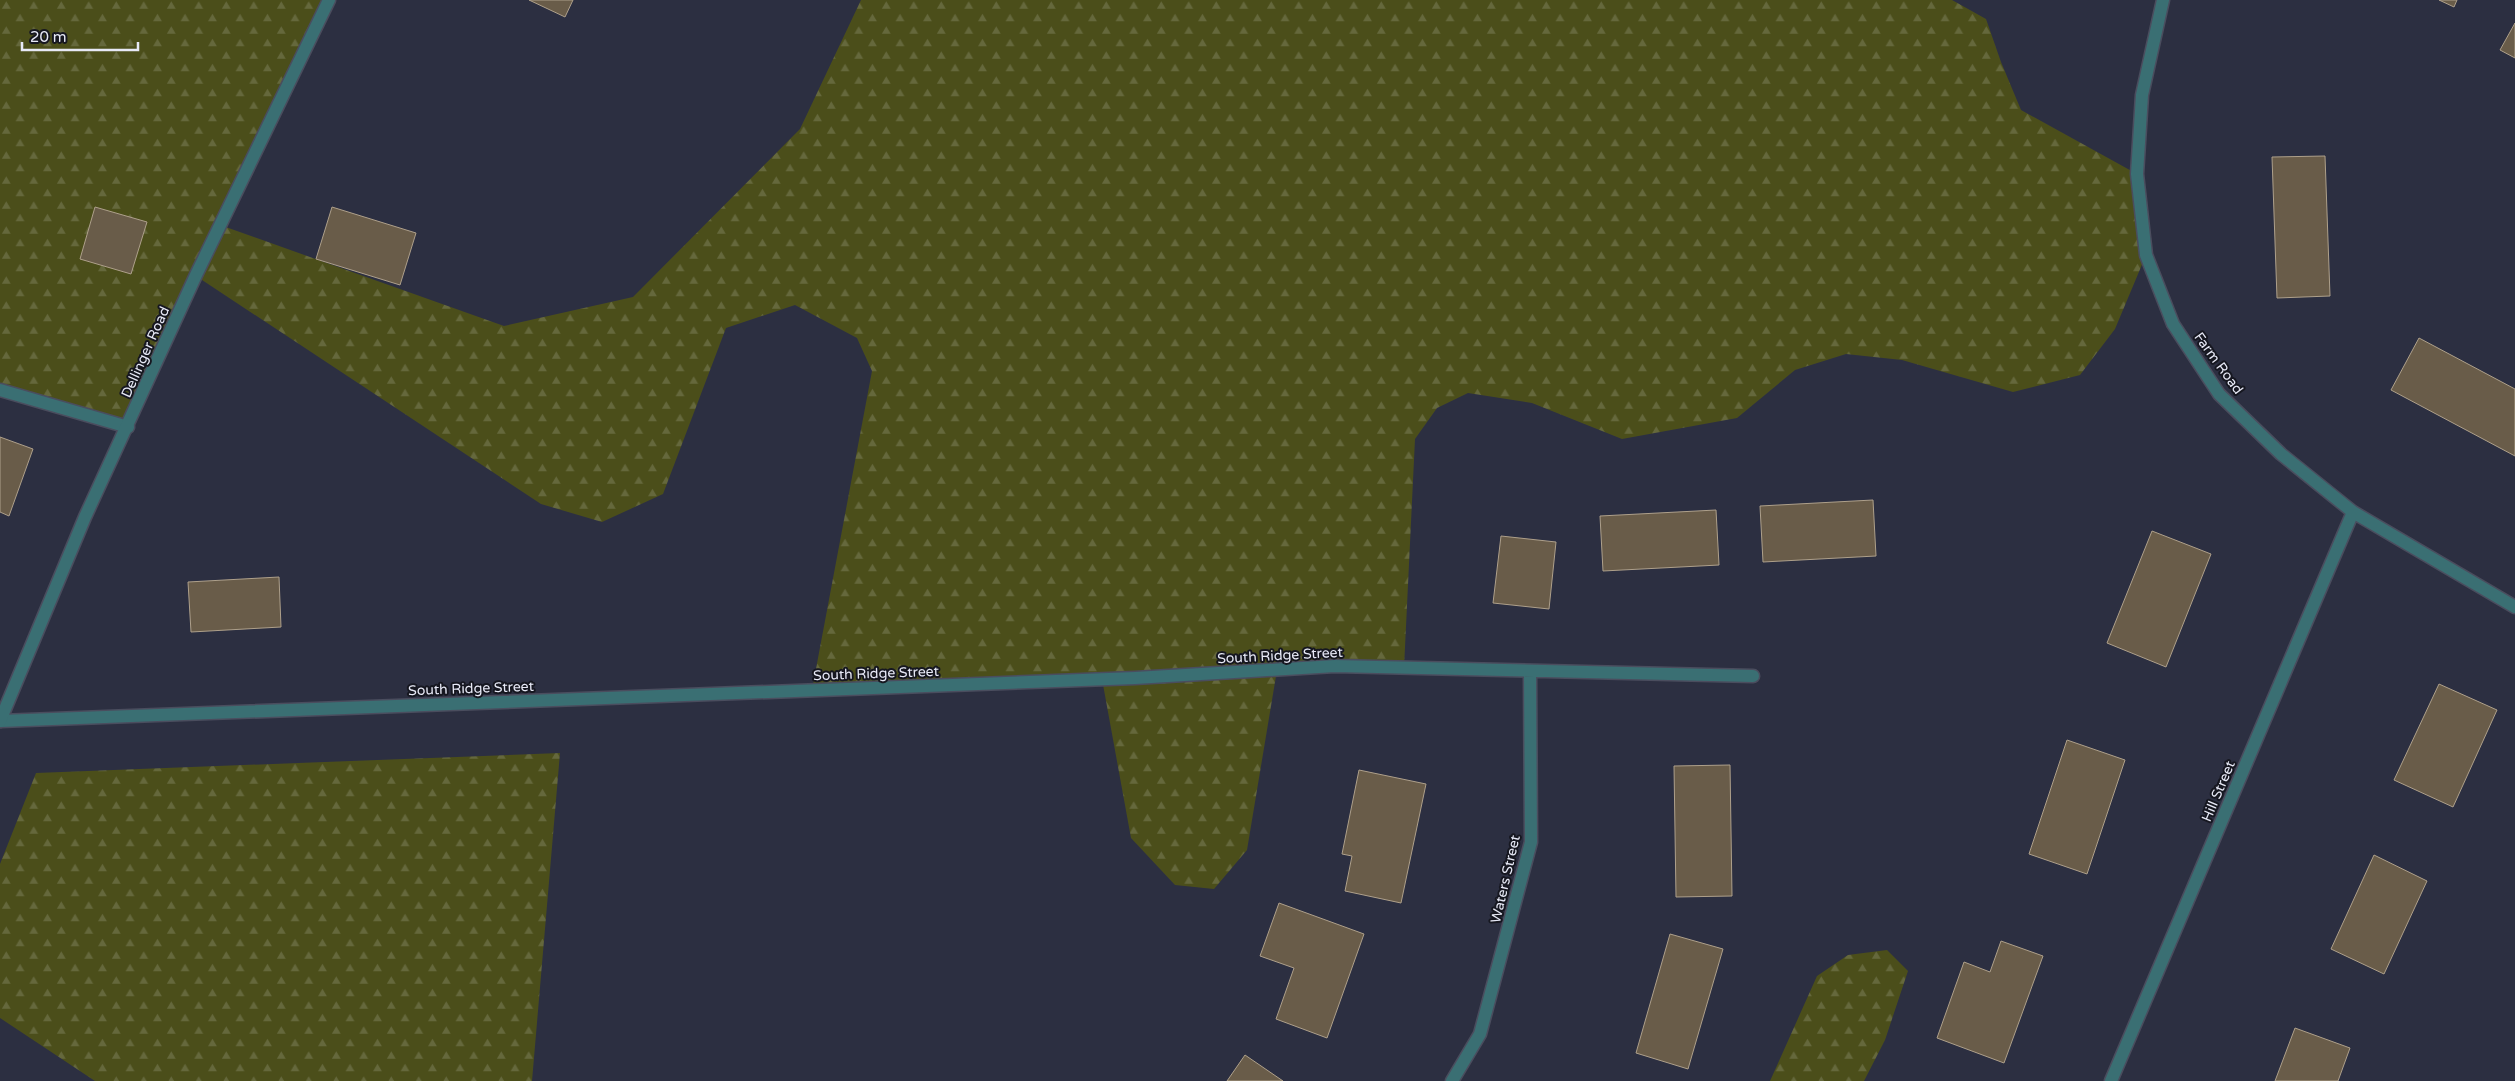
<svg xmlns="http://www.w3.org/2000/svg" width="2515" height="1081" font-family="'Varela Round',sans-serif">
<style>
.forest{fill:url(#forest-firs)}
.building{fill:#695c49;stroke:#aea08b}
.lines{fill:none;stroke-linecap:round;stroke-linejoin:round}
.service-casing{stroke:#4a4d5e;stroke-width:15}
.minor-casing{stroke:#4a4d5e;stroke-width:15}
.tertiary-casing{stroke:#4a4d5e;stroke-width:15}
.service{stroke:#3a6f73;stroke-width:12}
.minor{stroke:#3a6f73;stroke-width:12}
.tertiary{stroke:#3a6f73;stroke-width:12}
.labels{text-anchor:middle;stroke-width:4;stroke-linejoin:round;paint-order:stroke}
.street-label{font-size:14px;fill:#e7e9f6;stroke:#161720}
</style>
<defs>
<pattern id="forest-firs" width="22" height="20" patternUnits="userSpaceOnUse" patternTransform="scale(1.25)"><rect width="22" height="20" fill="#4b4e1a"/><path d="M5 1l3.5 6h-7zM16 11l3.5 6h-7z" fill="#65683c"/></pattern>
</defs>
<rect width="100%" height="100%" fill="#2c2f41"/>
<path class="forest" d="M 0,0 L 329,0 L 220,225 L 504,326 L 633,297 L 800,129 L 861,0 L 1952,0 L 1986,19 L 2001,62 L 2021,110 L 2137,174 L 2146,255 L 2115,329 L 2080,375 L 2013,392 L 1902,360 L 1846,354 L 1795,370 L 1737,418 L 1622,439 L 1532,403 L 1468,393 L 1437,408 L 1415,439 L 1404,668 L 1277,670 L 1247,850 L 1214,889 L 1175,885 L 1131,838 L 1102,679 L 812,690 L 872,371 L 857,338 L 795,305 L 726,328 L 663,494 L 602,522 L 541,504 L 196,276 L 128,427 L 0,390 Z
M 560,753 L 532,1081 L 95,1081 L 0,1018 L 0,864 L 36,773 Z
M 1887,950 L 1908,971 L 1885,1040 L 1864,1081 L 1770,1081 L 1817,976 L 1848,955 Z"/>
<path class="building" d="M 529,0 L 573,0 L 565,17 Z
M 2439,0 L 2457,0 L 2454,7 Z
M 2515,23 L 2515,58 L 2500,50 Z
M 2325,156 L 2330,296 L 2277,298 L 2272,157 Z
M 95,207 L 147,222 L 131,274 L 80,259 Z
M 332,207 L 416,233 L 400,285 L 316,259 Z
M 2419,338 L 2515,389 L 2515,456 L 2391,390 Z
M 0,437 L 33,449 L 9,516 L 0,512 Z
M 1873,500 L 1876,556 L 1763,562 L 1760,506 Z
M 1716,510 L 1719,565 L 1603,571 L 1600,516 Z
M 2152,531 L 2211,554 L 2166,667 L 2107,643 Z
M 1501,536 L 1556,542 L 1549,609 L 1493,603 Z
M 279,577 L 281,627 L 191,632 L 188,582 Z
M 2439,684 L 2497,710 L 2453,807 L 2394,780 Z
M 2067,740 L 2125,760 L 2087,874 L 2029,854 Z
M 1730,765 L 1732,896 L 1676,897 L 1674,766 Z
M 1359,770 L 1426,784 L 1401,903 L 1345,891 L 1352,856 L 1342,854 Z
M 2374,855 L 2427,881 L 2384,974 L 2331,949 Z
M 1279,903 L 1364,934 L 1327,1038 L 1276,1019 L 1294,968 L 1260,956 Z
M 1670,934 L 1723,949 L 1688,1069 L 1636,1053 Z
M 2001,941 L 2043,956 L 2004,1063 L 1937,1038 L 1964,962 L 1990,972 Z
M 2295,1028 L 2350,1048 L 2338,1081 L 2275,1081 Z
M 1245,1055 L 1283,1081 L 1227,1081 Z"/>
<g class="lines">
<defs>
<path id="service" d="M 0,390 L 128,427"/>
<path id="minor" d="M 2163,0 L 2142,95 L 2137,174 L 2146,255 L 2173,324 L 2219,394 L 2281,454 L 2353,512 L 2515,607
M 0,721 L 1135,678 L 1335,666 L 1753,676
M 1452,1081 L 1480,1034 L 1531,842 L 1530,671
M 2111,1081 L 2353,512"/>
<path id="tertiary" d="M 0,721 L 85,517 L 196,275 L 329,0"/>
</defs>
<use href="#service" class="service-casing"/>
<use href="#minor" class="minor-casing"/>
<use href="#tertiary" class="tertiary-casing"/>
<use href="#service" class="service"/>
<use href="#minor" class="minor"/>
<use href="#tertiary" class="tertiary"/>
</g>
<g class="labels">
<g class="street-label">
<text transform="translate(145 352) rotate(-66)" y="5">Dellinger Road</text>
<text transform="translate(2219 363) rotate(54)" y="5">Farm Road</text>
<text transform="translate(1280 655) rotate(-3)" y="5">South Ridge Street</text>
<text transform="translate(876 673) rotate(-2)" y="5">South Ridge Street</text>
<text transform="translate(471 688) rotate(-2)" y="5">South Ridge Street</text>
<text transform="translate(2218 791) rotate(-67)" y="5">Hill Street</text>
<text transform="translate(1505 879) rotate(-77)" y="5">Waters Street</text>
</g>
</g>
<path d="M22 42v8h116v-8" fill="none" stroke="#e7e9f6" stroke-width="2.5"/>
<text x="30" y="42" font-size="15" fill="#e7e9f6" stroke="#161720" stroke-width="4" paint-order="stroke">20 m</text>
</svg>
